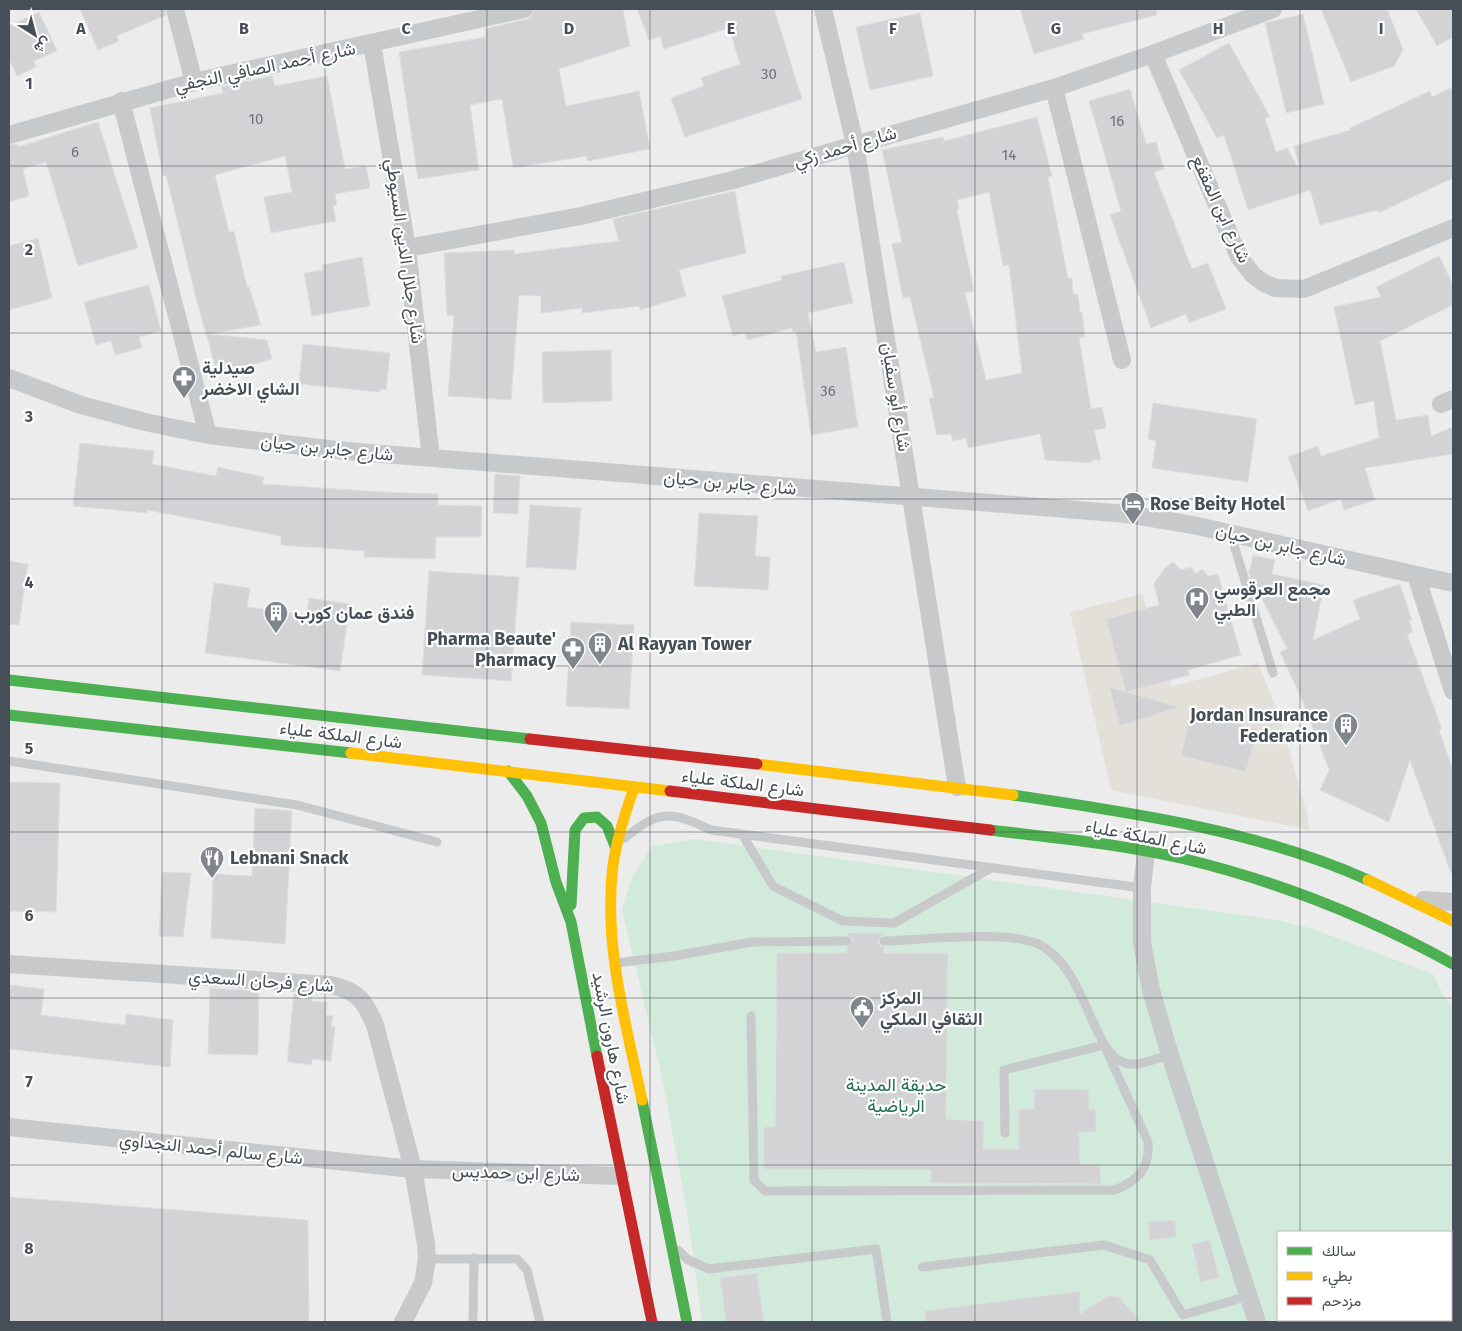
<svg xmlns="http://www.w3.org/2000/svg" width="1462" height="1331" font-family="'Fira Sans',Vazirmatn,sans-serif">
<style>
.commercial{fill:#e3e0da}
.green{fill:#d2eadc;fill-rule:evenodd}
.building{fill:#d3d3d5;stroke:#dededf;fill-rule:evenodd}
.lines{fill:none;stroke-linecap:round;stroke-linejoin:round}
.lane{stroke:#c7c9cb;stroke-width:9}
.street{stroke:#c7c9cb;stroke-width:18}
.fast{stroke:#4caf50;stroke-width:11}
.slow{stroke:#ffc107;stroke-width:11}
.jam{stroke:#c62828;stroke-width:11}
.grid{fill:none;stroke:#464f57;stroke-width:1;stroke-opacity:0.55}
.labels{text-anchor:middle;stroke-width:4.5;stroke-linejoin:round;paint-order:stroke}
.number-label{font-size:15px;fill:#6b7278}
.street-label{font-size:18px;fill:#464f57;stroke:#fff}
.poi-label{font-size:18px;font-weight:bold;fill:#464f57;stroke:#fff;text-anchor:start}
.park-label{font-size:18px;fill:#1e7048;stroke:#fff}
.grid-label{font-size:16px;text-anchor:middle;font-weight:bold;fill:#464f57;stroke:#fff;stroke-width:4.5;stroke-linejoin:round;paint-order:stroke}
</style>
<rect width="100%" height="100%" fill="#edecec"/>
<path class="commercial" d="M 1142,594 L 1171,687 L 1258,663 L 1278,712 L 1308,817 L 1309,830 L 1111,790 L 1070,612 Z"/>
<path class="green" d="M 696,839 L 1278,920 L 1313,929 L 1433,974 L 1444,997 L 1453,1004 L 1453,1322 L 702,1322 L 687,1211 L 662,1078 L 622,910 L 632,877 L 652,846 ZM 1278,1232 L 1451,1232 L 1451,1320 L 1278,1320 Z"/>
<path class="building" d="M 80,9 L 165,9 L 166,15 L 117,36 L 119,41 L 98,50 Z
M 534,9 L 623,9 L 630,46 L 559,69 L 566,106 L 639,91 L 650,149 L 588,161 L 587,156 L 513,168 L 502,99 L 470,105 L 479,170 L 418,179 L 399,52 L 486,37 L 485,29 L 527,19 L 531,16 Z
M 637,9 L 774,9 L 802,99 L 685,137 L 671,98 L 704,86 L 701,78 L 740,64 L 729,28 L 664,49 L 660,36 L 649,40 Z
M 1020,9 L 1156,9 L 1157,15 L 1082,34 L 1084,39 L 1034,54 Z
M 1321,9 L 1387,9 L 1403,50 L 1394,66 L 1351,82 Z
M 1416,9 L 1453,9 L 1453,37 L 1437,46 Z
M 39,12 L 57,51 L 34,61 L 36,67 L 17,76 L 9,59 L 9,26 Z
M 920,13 L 933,76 L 870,90 L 856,27 Z
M 1303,14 L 1324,104 L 1286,113 L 1265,23 Z
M 1229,43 L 1270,117 L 1265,118 L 1276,152 L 1287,148 L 1297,166 L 1299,166 L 1294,146 L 1351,130 L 1350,128 L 1430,91 L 1432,97 L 1453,87 L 1453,178 L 1378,213 L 1377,210 L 1320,225 L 1310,190 L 1248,210 L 1224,135 L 1217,138 L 1179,70 Z
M 272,76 L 275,86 L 327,76 L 345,169 L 366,166 L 370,188 L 335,194 L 337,205 L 333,206 L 336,221 L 271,233 L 264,197 L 292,192 L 285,156 L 215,175 L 229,232 L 234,231 L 247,287 L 249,287 L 261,325 L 209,334 L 267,340 L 272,359 L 218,375 L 197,302 L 166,175 L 163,176 L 150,108 L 223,93 L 221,87 Z
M 1130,89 L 1146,144 L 1156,142 L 1164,169 L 1154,172 L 1192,269 L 1208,263 L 1226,309 L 1189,323 L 1186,314 L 1151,328 L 1110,215 L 1121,211 L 1089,101 Z
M 1037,117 L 1052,176 L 1048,177 L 1068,278 L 1072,278 L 1073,294 L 1078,294 L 1080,312 L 1082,312 L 1085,337 L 1079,338 L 1091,409 L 1102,407 L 1106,428 L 1094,430 L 1101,460 L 1091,460 L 1092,463 L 1045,460 L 1040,434 L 968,448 L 966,438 L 953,441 L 951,434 L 937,435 L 929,398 L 934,398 L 910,297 L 903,298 L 892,244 L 902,242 L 882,150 L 943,137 L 944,141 ZM 989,192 L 1003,266 L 1009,265 L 1022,373 L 986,380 L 965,293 L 974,291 L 957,210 L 959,209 L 957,200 Z
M 98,122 L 138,248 L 78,266 L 46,162 L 23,169 L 29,196 L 9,202 L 9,145 L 17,144 L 18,147 Z
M 735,191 L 746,253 L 679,270 L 686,296 L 640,310 L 639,306 L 582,313 L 582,308 L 541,313 L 541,296 L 519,295 L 511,400 L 448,396 L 454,315 L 447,316 L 444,253 L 514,250 L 514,254 L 619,241 L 613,219 Z
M 38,238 L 52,298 L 9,310 L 9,246 Z
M 1439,256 L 1453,285 L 1453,305 L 1380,341 L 1396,420 L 1428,415 L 1431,436 L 1453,427 L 1453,454 L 1365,468 L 1375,500 L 1344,510 L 1341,499 L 1308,511 L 1288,457 L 1318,446 L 1321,456 L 1379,438 L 1374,401 L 1355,405 L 1334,307 L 1381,297 L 1376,287 Z
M 362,257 L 370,306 L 312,316 L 304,273 L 323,270 L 322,265 Z
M 844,262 L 853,303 L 808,313 L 816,352 L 846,347 L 858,427 L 811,435 L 796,331 L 792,332 L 792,328 L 748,340 L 745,333 L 733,336 L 722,296 L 782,280 L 781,276 Z
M 149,285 L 161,331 L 139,337 L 142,348 L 115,355 L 111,341 L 96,345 L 84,302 Z
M 303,344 L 390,353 L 386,390 L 380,389 L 379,392 L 299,384 Z
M 611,350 L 612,401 L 543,403 L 542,352 Z
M 1153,403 L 1257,419 L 1248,482 L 1152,468 L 1156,441 L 1148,439 Z
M 80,443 L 154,451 L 152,464 L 216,476 L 218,467 L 264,477 L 262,484 L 382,492 L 438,494 L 438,505 L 482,506 L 481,537 L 436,537 L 435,559 L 364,557 L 365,551 L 281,545 L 281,536 L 147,510 L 147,513 L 73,506 Z
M 495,474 L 520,476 L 518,514 L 493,513 Z
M 530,505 L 581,508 L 576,570 L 526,567 Z
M 699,513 L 758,516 L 755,556 L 770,557 L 768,590 L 694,586 Z
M 1253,555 L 1275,560 L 1272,574 L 1324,585 L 1313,640 L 1360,619 L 1353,600 L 1400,584 L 1412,620 L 1409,621 L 1413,632 L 1407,634 L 1442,729 L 1439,730 L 1453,770 L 1453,873 L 1451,873 L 1410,760 L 1389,822 L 1320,790 L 1329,770 L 1303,702 L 1280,652 L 1287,649 L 1256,587 L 1253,587 L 1248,570 L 1250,570 Z
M 9,561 L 28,564 L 19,625 L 9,624 Z
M 1173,562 L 1181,570 L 1191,567 L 1196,574 L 1202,569 L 1208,576 L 1218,574 L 1241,655 L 1188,670 L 1189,675 L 1126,692 L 1179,707 L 1120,726 L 1109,687 L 1126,692 L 1106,619 L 1159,605 L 1154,584 L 1164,569 Z
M 429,571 L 519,577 L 511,681 L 422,675 Z
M 214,583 L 250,588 L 247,607 L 307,615 L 309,598 L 350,604 L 340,671 L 205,653 Z
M 571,622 L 634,625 L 629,709 L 566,706 Z
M 1191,711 L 1257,729 L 1246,772 L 1181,756 Z
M 9,782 L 60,783 L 56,912 L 9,911 Z
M 255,808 L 292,811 L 285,944 L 211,938 L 213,874 L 252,876 Z
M 162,872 L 191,873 L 183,937 L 159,936 Z
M 847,933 L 884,933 L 878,941 L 879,945 L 884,947 L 884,953 L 948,953 L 946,1119 L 984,1121 L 983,1149 L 1019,1149 L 1019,1109 L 1034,1109 L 1034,1089 L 1089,1090 L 1089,1109 L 1096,1109 L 1096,1132 L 1079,1132 L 1080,1165 L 1100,1165 L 1101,1184 L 931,1183 L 931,1170 L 764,1169 L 764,1127 L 775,1127 L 777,953 L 847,953 L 847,947 L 853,941 Z
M 9,985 L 44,989 L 41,1015 L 125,1025 L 126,1014 L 173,1020 L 170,1067 L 9,1049 Z
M 210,988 L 259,991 L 258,1055 L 208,1054 Z
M 294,993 L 312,994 L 311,1001 L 327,1002 L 326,1015 L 333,1016 L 331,1027 L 335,1027 L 331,1061 L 312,1059 L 312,1065 L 287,1062 Z
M 9,1197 L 308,1220 L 309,1322 L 9,1322 Z
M 1175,1220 L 1176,1237 L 1150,1240 L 1148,1222 Z
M 1210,1240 L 1219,1278 L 1200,1282 L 1192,1244 Z
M 757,1273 L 764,1322 L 726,1322 L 720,1278 Z
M 1080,1291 L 1080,1314 L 1109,1295 L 1119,1297 L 1141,1322 L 926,1322 L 925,1311 Z"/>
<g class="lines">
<path class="lane" d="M 1231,535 L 1273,673
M 9,761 L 297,805 L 437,842
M 742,834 L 773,886 L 843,921 L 894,923 L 991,868
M 625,838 C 660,809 671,811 711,830 L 1142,888
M 884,941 C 920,940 1008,930 1038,944 C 1086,966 1092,1055 1125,1063 C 1139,1067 1156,1058 1170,1055
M 616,963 L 674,956 L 752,942 L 847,941
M 751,1016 L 754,1180 L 765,1191 L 1115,1190 C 1139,1180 1150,1168 1148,1142 L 1104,1045 L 1004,1070 L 1005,1133
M 678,1250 L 688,1260 L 709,1269 L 876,1249 L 887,1322
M 427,1259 L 517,1259 L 527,1270 L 540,1322
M 922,1267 L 1104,1245 L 1150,1260 L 1183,1315 L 1248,1296
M 473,1322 L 474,1258"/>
<path class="street" d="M 175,9 L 194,82
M 823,9 L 855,144 L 957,787
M 372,44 L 407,248 L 431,458
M 1153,54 L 1239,257 L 1253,275 L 1264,283 L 1275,288 L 1304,289 L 1453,228
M 1054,88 L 1122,360
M 121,101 L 208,435
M 9,135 L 194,82 L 524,9
M 407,248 L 581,216 L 733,180 L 1054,88 L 1153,54 L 1273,9
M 9,378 L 81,405 L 145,422 L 208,435 L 346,451 L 1127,514 L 1193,525 L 1453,583
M 1441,404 L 1453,399
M 1416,575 L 1453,691
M 1146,852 L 1142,888 L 1142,943 L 1151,990 L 1170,1055 L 1257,1322
M 1424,900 L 1453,902
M 9,964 L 331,985 C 358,991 365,1001 375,1025 L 413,1169 L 426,1244 L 427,1259 L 423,1283 L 403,1322
M 9,1127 L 413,1169 L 620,1176"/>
<path class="fast" d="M 9,680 L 530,739
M 9,715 L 351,753
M 508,771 L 527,796 L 541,823 L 556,882 L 571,922 L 597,1056
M 1013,795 C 1133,813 1256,830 1368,880
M 990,830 C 1055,838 1122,844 1185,859 C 1280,882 1368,917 1453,964
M 571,905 L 575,830 L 584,818 L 597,817 L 607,826 L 615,846
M 642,1100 L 687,1322"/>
<path class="slow" d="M 351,753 L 670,791
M 757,764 L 1013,795
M 634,788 C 625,813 617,839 613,865 C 603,944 626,1024 642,1100
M 1368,880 L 1453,921"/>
<path class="jam" d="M 530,739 L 757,764
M 670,791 L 990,830
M 597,1056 L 652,1322"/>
</g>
<path class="grid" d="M 162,9 L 162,1322M 325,9 L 325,1322M 487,9 L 487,1322M 650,9 L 650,1322M 812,9 L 812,1322M 975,9 L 975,1322M 1137,9 L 1137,1322M 1300,9 L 1300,1232M 9,166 L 1453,166M 9,333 L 1453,333M 9,499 L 1453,499M 9,666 L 1453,666M 9,832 L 1453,832M 9,998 L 1453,998M 9,1165 L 1453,1165M 1300,1320 L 1300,1322"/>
<defs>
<symbol id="pharmacy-pin" viewBox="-11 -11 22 30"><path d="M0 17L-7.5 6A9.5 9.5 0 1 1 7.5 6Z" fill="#80868b" stroke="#fff"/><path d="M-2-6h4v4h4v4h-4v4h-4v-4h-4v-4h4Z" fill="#fff"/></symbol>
<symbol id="hotel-pin" viewBox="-11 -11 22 30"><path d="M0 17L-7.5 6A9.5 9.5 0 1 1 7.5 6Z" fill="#80868b" stroke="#fff"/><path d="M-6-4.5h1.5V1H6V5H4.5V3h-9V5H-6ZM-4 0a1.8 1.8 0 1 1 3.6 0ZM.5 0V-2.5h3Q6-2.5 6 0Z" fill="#fff"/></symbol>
<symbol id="hospital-pin" viewBox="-11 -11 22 30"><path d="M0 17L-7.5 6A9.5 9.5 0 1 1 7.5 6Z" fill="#80868b" stroke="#fff"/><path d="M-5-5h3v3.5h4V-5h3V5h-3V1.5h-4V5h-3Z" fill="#fff"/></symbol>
<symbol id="building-pin" viewBox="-11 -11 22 30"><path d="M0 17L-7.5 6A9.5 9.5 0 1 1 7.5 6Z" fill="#80868b" stroke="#fff"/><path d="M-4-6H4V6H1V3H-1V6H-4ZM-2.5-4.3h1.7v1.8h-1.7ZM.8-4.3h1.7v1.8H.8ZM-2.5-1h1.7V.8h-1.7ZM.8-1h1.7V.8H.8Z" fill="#fff"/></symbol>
<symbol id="restaurant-pin" viewBox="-11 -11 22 30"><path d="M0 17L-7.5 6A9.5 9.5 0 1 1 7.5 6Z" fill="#80868b" stroke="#fff"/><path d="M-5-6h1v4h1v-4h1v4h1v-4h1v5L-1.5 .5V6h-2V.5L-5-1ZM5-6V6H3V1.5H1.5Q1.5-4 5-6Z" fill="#fff"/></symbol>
<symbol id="civic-pin" viewBox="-11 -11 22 30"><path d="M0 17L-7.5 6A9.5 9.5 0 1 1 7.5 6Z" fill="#80868b" stroke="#fff"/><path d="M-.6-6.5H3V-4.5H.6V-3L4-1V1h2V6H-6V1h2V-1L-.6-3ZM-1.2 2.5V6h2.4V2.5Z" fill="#fff"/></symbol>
</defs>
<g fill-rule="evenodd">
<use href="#pharmacy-pin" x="170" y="364" width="28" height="38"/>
<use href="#hotel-pin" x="1119" y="490" width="28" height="38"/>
<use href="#hospital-pin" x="1183" y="585" width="28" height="38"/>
<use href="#building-pin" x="262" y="599" width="28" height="38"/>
<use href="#building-pin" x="586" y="630" width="28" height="38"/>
<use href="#pharmacy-pin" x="559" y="635" width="28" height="38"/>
<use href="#building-pin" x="1332" y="711" width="28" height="38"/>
<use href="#restaurant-pin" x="198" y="844" width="28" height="38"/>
<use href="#civic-pin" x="848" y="994" width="28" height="38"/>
</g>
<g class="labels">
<g class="number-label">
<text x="769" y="79">30</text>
<text x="256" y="124">10</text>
<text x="1117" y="126">16</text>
<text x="75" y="157">6</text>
<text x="1009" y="160">14</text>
<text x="828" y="396">36</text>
</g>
<g class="street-label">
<text transform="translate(265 67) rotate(-12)" y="6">شارع أحمد الصافي النجفي</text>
<text transform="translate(845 147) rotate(-16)" y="6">شارع أحمد زكي</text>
<text transform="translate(1221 209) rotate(65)" y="6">شارع ابن المقفع</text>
<text transform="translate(405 251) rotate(82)" y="6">شارع جلال الدين السيوطي</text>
<text transform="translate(896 397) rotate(81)" y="6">شارع أبو سفيان</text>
<text transform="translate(327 448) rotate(6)" y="6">شارع جابر بن حيان</text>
<text transform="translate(730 483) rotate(5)" y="6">شارع جابر بن حيان</text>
<text transform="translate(1281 545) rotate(13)" y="6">شارع جابر بن حيان</text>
<text transform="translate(341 735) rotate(7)" y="6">شارع الملكة علياء</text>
<text transform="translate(743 783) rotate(7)" y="6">شارع الملكة علياء</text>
<text transform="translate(1146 837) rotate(11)" y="6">شارع الملكة علياء</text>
<text transform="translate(261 981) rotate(4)" y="6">شارع فرحان السعدي</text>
<text transform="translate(611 1038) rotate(79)" y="6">شارع هارون الرشيد</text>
<text transform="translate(211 1149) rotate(6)" y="6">شارع سالم أحمد النجداوي</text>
<text transform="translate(516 1173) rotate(2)" y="6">شارع ابن حمديس</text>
</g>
<g class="poi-label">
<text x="202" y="374">صيدلية<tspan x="202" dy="21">الشاي الاخضر</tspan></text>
<text x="1150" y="510">Rose Beity Hotel</text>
<text x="1214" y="595">مجمع العرقوسي<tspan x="1214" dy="21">الطبي</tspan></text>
<text x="294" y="619">فندق عمان كورب</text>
<text x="556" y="645" text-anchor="end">Pharma Beaute'<tspan x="556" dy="21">Pharmacy</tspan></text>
<text x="618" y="650">Al Rayyan Tower</text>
<text x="1328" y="721" text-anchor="end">Jordan Insurance<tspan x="1328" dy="21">Federation</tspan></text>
<text x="230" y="864">Lebnani Snack</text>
<text x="880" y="1004">المركز<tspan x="880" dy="21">الثقافي الملكي</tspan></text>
</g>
<g class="park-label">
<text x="896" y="1091">حديقة المدينة<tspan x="896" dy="21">الرياضية</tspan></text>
</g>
</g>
<g class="grid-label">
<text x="81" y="34">A</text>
<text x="244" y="34">B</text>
<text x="406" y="34">C</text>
<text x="569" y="34">D</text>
<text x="731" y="34">E</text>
<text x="893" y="34">F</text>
<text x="1056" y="34">G</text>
<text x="1218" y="34">H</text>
<text x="1381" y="34">I</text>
<text x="29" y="89">1</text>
<text x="29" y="255">2</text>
<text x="29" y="422">3</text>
<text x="29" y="588">4</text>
<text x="29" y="754">5</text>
<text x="29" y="921">6</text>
<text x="29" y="1087">7</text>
<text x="29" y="1254">8</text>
</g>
<rect width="1462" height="1331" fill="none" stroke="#464f57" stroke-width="20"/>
<rect x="1277" y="1231" width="175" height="90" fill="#ffffff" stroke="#b5b9bc"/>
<rect x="1287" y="1247" width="25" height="8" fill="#4caf50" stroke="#b5b9bc"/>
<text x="1322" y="1256" font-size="15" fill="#464f57">سالك</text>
<rect x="1287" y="1272" width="25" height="8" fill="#ffc107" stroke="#b5b9bc"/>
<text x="1322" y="1281" font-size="15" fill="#464f57">بطيء</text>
<rect x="1287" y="1297" width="25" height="8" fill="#c62828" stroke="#b5b9bc"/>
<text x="1322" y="1306" font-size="15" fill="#464f57">مزدحم</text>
<g transform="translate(35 35) rotate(144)" stroke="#ffffff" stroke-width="4" paint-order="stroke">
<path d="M0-4L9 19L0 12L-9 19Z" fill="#464f57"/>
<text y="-8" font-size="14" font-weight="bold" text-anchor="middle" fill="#464f57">ش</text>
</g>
</svg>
